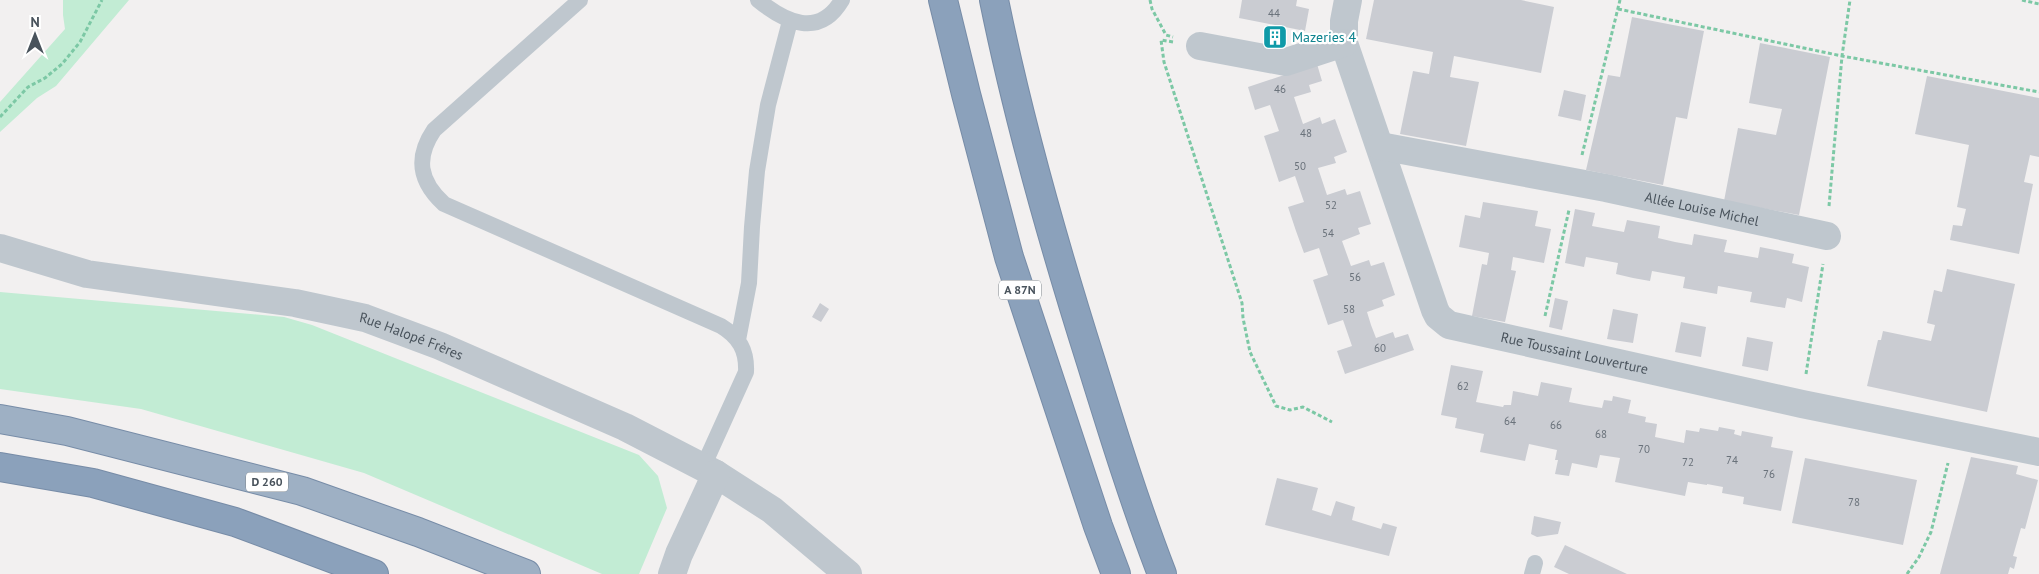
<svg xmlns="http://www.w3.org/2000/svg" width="2039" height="574" font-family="'PT Sans',sans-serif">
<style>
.green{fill:#c2ecd4}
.building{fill:#caccd2}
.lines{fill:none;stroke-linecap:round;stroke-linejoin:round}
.trunk-casing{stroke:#778ca7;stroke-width:30}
.motorway-casing{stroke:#778ca7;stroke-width:30}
.path{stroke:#7cc8a5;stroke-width:3;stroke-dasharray:4 2.5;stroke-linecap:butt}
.service{stroke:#bfc7ce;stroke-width:16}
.minor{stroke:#bfc7ce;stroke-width:28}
.tertiary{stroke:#bfc7ce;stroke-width:28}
.trunk{stroke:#9eb0c4;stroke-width:28}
.motorway{stroke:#8ba1bb;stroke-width:28}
.labels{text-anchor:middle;stroke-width:4.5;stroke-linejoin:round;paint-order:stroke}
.number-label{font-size:11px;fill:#69717a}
.shield{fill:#fff;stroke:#80878d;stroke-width:1}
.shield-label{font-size:12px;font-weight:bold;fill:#49535c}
.culture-label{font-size:14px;fill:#0d838f;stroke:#fff;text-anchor:start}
.street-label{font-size:14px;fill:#49535c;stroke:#fff}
</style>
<rect width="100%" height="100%" fill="#f2f0f0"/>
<path class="green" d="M 63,0 L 129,0 L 56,86 L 37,98 L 0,132 L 0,102 L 65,29 L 63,15 Z
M 0,292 L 284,317 L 312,325 L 639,455 L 658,476 L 667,508 L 639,574 L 602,574 L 364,473 L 141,409 L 0,389 Z"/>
<path class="building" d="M 1242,0 L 1297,0 L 1296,6 L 1309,9 L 1305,31 L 1239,18 Z
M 1374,0 L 1521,0 L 1554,7 L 1541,73 L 1454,56 L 1450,77 L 1479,82 L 1466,146 L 1400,134 L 1413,71 L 1429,74 L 1433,52 L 1366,39 Z
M 1632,17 L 1704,31 L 1687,119 L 1676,117 L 1663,185 L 1586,170 L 1608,75 L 1620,77 Z
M 1267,29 L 1285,33 L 1283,44 L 1265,41 Z
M 1760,43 L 1830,57 L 1799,215 L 1724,201 L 1738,128 L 1776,135 L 1782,109 L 1749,103 Z
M 1317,64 L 1322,81 L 1309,85 L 1311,92 L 1294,97 L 1303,124 L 1320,117 L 1322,124 L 1335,119 L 1347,152 L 1334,157 L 1336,163 L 1318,168 L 1327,195 L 1345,189 L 1347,195 L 1360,191 L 1371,224 L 1358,228 L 1360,234 L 1342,241 L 1351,266 L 1369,260 L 1371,266 L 1384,262 L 1395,295 L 1382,300 L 1384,306 L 1367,312 L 1371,325 L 1376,338 L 1393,332 L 1395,338 L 1408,334 L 1414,350 L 1345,374 L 1337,351 L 1352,346 L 1343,320 L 1328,325 L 1313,280 L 1328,275 L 1319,248 L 1304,253 L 1296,231 L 1288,207 L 1304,202 L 1295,176 L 1279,182 L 1264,136 L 1279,131 L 1270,105 L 1255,110 L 1248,87 Z
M 1927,76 L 2039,98 L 2039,157 L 2030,155 L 2024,182 L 2033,184 L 2019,254 L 1950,240 L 1953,225 L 1962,226 L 1966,209 L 1957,207 L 1969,145 L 1915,134 Z
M 1564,90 L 1586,95 L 1581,121 L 1558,116 Z
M 1483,202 L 1538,211 L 1535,226 L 1551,229 L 1544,263 L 1513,257 L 1511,270 L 1516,271 L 1505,322 L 1472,316 L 1482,264 L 1487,265 L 1489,253 L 1459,247 L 1465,215 L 1480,218 Z
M 1575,209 L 1595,213 L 1592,226 L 1624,232 L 1627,220 L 1660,226 L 1658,238 L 1675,242 L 1692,245 L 1694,234 L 1727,240 L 1724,252 L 1758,258 L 1760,247 L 1794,254 L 1792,263 L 1809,267 L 1802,302 L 1787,298 L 1785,308 L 1750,302 L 1752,292 L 1718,286 L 1717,294 L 1683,288 L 1685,277 L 1652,271 L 1650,281 L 1633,278 L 1616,274 L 1618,263 L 1586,257 L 1584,267 L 1565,263 Z
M 1947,269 L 2015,284 L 1987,412 L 1867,386 L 1878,340 L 1881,340 L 1883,331 L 1931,341 L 1935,325 L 1927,323 L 1934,290 L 1942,292 Z
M 1555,298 L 1568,301 L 1562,330 L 1549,327 Z
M 820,303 L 829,309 L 821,322 L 812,317 Z
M 1613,309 L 1638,314 L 1633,343 L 1607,339 Z
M 1681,322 L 1706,327 L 1701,357 L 1675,352 Z
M 1747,337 L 1773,342 L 1768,371 L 1742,366 Z
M 1451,365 L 1483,371 L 1476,402 L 1503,407 L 1504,405 L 1511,405 L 1513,391 L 1538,396 L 1541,382 L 1572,388 L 1569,402 L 1584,405 L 1602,408 L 1604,400 L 1612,401 L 1613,396 L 1631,400 L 1628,413 L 1646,417 L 1645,422 L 1657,424 L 1655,437 L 1684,443 L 1686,430 L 1699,432 L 1700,428 L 1718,431 L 1719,427 L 1735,430 L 1734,434 L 1741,436 L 1742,431 L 1773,437 L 1771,447 L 1793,451 L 1781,511 L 1743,504 L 1744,497 L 1722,493 L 1723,487 L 1707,484 L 1707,485 L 1688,482 L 1685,496 L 1615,482 L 1620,458 L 1600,455 L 1597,468 L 1572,463 L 1569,476 L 1555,474 L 1558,460 L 1555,460 L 1557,450 L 1529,444 L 1525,461 L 1480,452 L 1484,434 L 1455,428 L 1457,418 L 1441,415 Z
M 1971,457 L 2018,466 L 2016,474 L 2038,480 L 2025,529 L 2021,528 L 2013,556 L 2017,557 L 2014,569 L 2010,567 L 2008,574 L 1940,574 Z
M 1805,458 L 1917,480 L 1903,545 L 1792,523 Z
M 1277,478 L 1318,488 L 1312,510 L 1331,516 L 1336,501 L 1355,507 L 1352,520 L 1381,529 L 1383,523 L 1397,527 L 1389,556 L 1265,525 Z
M 1534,516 L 1561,522 L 1558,534 L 1537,537 L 1531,534 Z
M 1565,545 L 1627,574 L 1569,574 L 1554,567 Z"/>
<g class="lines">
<defs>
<path id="trunk" d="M 0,419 L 67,431 L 302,491 L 418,532 L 526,574"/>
<path id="motorway" d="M 943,0 L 966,94 L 1009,257 L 1098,526 L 1116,574
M 994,0 C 1019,123 1053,242 1091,362 C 1113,433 1135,504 1162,574
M 0,467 L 93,483 L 235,522 L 374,574"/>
</defs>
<use href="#trunk" class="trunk-casing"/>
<use href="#motorway" class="motorway-casing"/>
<path class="path" d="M 1150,0 L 1152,9 L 1166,35 L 1173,37
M 2022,0 L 2039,4
M 1618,9 L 1842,56 L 2039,92
M 1173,42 L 1161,40 L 1164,62 L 1242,303 L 1243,318 L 1250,352 L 1276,406 L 1290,410 L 1303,407 L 1332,422
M 0,117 L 28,87 L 45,78 L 62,64 L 80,42 L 102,0
M 1582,155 L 1620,0
M 1829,206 L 1842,56 L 1850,0
M 1545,316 L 1569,210
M 1806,374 L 1823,264
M 1907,574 L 1919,557 L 1931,532 L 1948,463"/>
<path class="service" d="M 580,0 L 434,130 C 415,158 419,181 444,204 L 721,326 C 739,337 747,350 746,372 L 703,467
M 758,0 C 785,22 819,39 842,0
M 738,340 L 749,283 L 752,227 L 757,171 L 768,105 L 790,21
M 1532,574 L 1535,563"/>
<g class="minor">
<path id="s1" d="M 1348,0 L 1344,21 L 1344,43 L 1435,310 L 1438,316 L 1449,325 L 1802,404 L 2039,452"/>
<path d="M 1200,46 L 1286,62 L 1344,43"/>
<path id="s2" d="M 1380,146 L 1606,188 L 1827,236"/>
</g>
<g class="tertiary">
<path id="s3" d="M 0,248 L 87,274 L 295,303 L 365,318 L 440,346 L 625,427 L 716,474 L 772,510 L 848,574"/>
<path d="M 672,574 L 679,554 L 716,474"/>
</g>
<use href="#trunk" class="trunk"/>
<use href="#motorway" class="motorway"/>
</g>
<defs>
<symbol id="building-square" viewBox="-11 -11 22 22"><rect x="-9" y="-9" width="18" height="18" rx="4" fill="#0f9aa8" stroke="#fff"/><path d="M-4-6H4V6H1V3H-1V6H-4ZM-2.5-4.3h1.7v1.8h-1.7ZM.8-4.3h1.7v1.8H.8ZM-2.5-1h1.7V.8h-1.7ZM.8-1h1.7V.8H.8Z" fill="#fff"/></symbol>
</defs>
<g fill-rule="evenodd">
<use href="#building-square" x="1261" y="23" width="28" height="28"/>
</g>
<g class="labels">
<g class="number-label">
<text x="1274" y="17">44</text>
<text x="1280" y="93">46</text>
<text x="1306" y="137">48</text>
<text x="1300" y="170">50</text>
<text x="1331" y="209">52</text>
<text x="1328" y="237">54</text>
<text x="1355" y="281">56</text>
<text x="1349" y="313">58</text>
<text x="1380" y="352">60</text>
<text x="1463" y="390">62</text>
<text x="1510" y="425">64</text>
<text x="1556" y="429">66</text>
<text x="1601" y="438">68</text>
<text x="1644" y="453">70</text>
<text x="1732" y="464">74</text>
<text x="1688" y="466">72</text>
<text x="1769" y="478">76</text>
<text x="1854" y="506">78</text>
</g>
<g class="shield">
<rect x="999" y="280.5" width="42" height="19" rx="4"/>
<rect x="246" y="472.5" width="42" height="19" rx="4"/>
</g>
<g class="shield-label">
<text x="1020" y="294">A 87N</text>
<text x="267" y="486">D 260</text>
</g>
<g class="culture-label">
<text x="1292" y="42">Mazeries 4</text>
</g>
<g class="street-label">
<text dy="5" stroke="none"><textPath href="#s2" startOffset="328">Allée Louise Michel</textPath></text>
<text dy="5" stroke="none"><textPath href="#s3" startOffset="422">Rue Halopé Frères</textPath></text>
<text dy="5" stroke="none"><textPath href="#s1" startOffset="475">Rue Toussaint Louverture</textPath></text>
</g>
</g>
<g transform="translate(35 35)" stroke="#ffffff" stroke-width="4" paint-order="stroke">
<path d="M0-4L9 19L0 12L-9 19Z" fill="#49535c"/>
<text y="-8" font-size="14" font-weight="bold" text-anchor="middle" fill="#49535c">N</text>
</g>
</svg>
